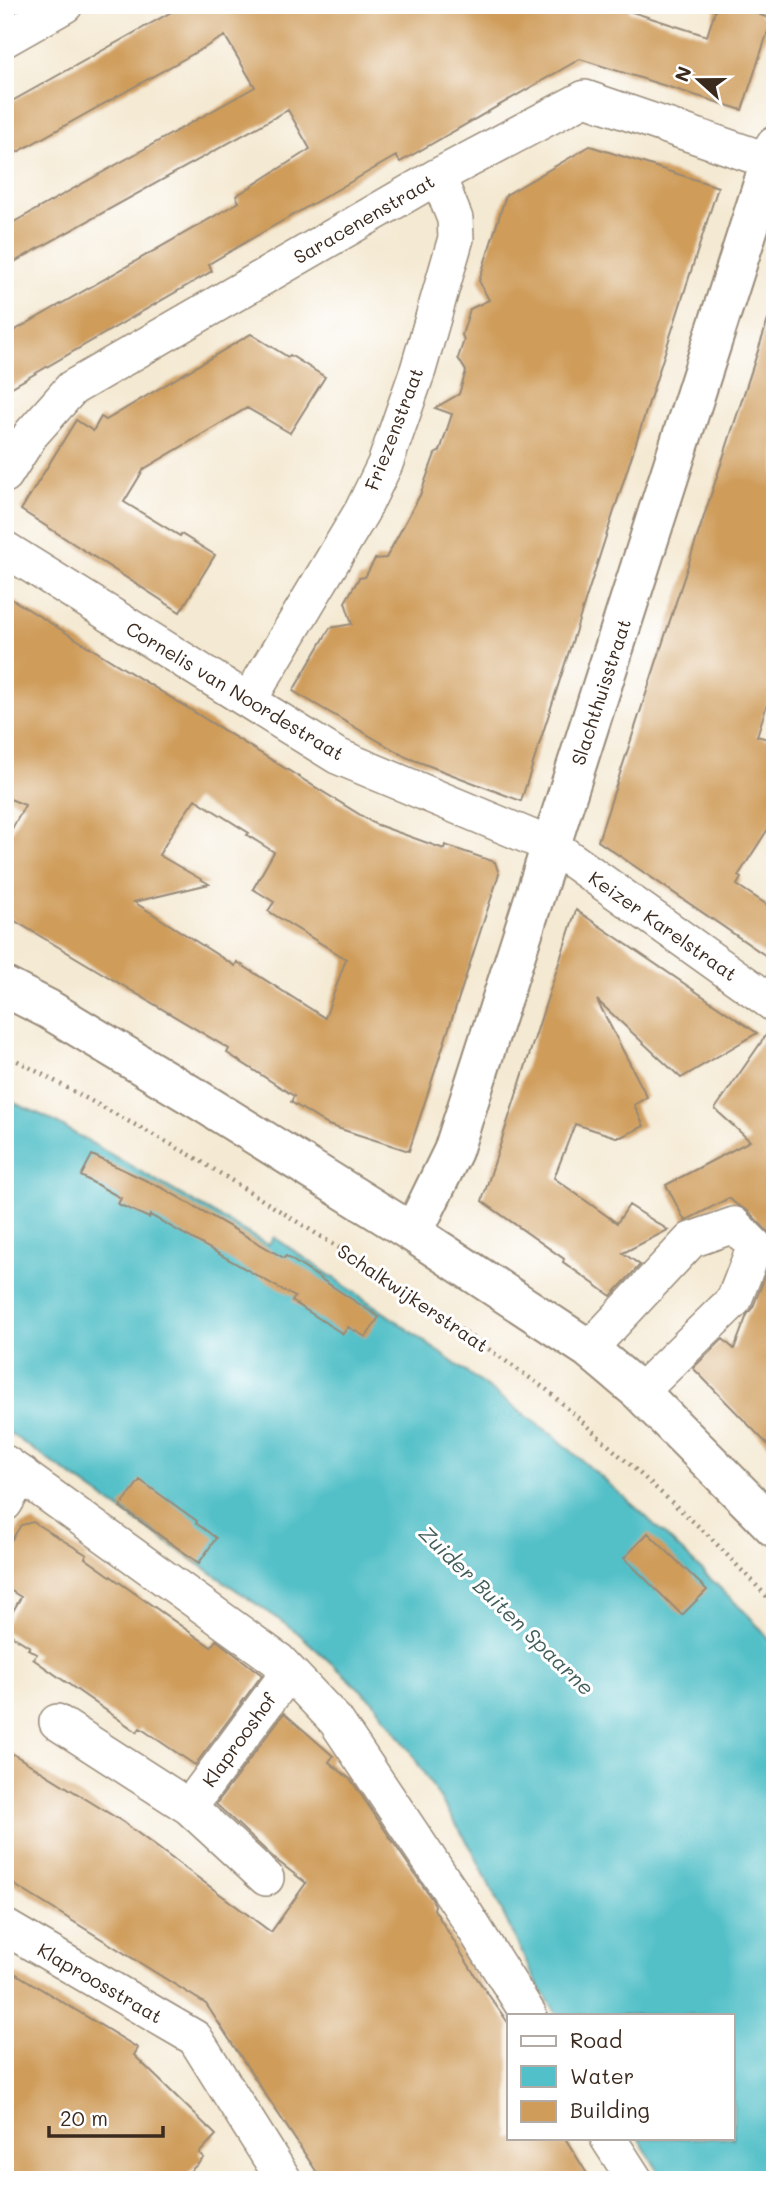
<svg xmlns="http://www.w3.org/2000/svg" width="780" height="2185" font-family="Mali,sans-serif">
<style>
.water{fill:#52c0c8;stroke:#467573;stroke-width:2}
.building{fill:#cf9c5a;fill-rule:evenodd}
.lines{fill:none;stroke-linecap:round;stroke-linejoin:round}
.street-casing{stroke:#988a78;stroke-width:38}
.secondary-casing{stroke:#988a78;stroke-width:42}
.path{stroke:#988a78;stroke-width:4.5;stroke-dasharray:2 5;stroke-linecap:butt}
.street{stroke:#fff;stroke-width:35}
.secondary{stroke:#fff;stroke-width:38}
.labels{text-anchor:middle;stroke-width:6;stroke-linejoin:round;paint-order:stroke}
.street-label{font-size:19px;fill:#3b2a1e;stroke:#fff}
.water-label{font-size:21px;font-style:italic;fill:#435e5a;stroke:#fff}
</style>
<rect width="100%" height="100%" fill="#fff"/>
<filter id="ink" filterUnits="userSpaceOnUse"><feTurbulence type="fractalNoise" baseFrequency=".0143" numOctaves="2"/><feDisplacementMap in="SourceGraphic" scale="14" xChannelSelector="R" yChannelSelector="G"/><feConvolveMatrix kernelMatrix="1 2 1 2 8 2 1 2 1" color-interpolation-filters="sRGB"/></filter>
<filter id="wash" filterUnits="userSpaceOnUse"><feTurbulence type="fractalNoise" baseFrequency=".00686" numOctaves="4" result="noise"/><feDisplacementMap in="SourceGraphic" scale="28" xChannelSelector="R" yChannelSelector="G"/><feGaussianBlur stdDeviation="1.57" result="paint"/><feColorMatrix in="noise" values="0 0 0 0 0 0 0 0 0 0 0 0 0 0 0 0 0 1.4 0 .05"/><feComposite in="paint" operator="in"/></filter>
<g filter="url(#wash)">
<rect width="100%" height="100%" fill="#f4e9d2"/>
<path class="water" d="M 5,1099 L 46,1117 L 268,1245 L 274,1237 L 392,1318 L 554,1436 L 641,1512 L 749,1616 L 775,1646 L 775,2180 L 664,2180 L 638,2138 L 733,2138 L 733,2015 L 558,2015 L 536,1982 L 473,1851 L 410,1751 L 373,1701 L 297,1632 L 5,1430 Z"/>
<g id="blocks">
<path class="building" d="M 184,5 L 630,5 L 629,11 L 707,36 L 717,5 L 764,5 L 760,15 L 772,19 L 742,110 L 580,59 L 400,162 L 396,156 L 251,239 L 209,264 L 212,271 L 5,391 L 5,336 L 239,202 L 236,196 L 310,149 L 288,110 L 5,267 L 5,227 L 255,87 L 225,36 L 5,159 L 5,105 Z
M 590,146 L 718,187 L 521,801 L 406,757 L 293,691 L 330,628 L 352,624 L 345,602 L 359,578 L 365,577 L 375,559 L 386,558 L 420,495 L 435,454 L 440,451 L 452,414 L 435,408 L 459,394 L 466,371 L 458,358 L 464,340 L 462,335 L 470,309 L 489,300 L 479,281 L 506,195 Z
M 769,317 L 775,318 L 775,679 L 757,736 L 775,741 L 775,818 L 738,876 L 741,878 L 737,885 L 775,910 L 775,962 L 598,841 Z
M 251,334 L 288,357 L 290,355 L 325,377 L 290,433 L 247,408 L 144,469 L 124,502 L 180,536 L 181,534 L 215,555 L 180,612 L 21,510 L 76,420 L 93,431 L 101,417 L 106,420 Z
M 5,595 L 375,824 L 444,849 L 445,845 L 495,862 L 499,874 L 409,1151 L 328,1125 L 291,1102 L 294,1096 L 227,1053 L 229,1049 L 5,915 L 5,842 L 25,805 L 5,797 ZM 195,799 L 249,833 L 247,835 L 274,852 L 253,889 L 274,902 L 268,911 L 346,959 L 325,1018 L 237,962 L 235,966 L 134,902 L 209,884 L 159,855 L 175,828 Z
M 576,910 L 757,1033 L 681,1078 L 597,1000 L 647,1097 L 634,1105 L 644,1126 L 621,1137 L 616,1137 L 575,1124 L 554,1178 L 617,1223 L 629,1205 L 668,1230 L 623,1253 L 640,1265 L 611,1296 L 563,1262 L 564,1259 L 482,1201 Z
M 773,1025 L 775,1025 L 775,1239 L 748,1211 L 737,1205 L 729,1198 L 685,1221 L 666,1185 L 750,1141 L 715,1109 Z
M 92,1155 L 164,1189 L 284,1258 L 286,1256 L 379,1317 L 366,1337 L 348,1327 L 343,1334 L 292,1301 L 295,1297 L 150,1215 L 149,1218 L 118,1204 L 121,1198 L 81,1176 Z
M 775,1251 L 775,1452 L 693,1368 L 723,1339 L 734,1349 L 747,1315 L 753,1307 Z
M 140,1480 L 197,1521 L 196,1523 L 216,1538 L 199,1563 L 120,1507 Z
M 33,1522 L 87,1555 L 85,1558 L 211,1647 L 216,1640 L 262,1675 L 195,1765 L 140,1728 L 137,1732 L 33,1659 L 37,1654 L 28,1649 L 30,1647 L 5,1631 L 5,1625 L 21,1597 L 5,1587 L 5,1550 L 21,1525 Z
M 648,1533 L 707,1590 L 682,1615 L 624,1558 Z
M 284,1713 L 333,1756 L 329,1762 L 351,1780 L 433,1901 L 435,1905 L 434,1909 L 476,1977 L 509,2024 L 509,2138 L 565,2138 L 591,2180 L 322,2180 L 206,2004 L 5,1879 L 5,1749 L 123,1822 L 271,1932 L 306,1883 L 275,1859 L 216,1804 Z
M 5,1967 L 138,2048 L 134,2055 L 216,2135 L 199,2153 L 204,2158 L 181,2180 L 5,2180 Z"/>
</g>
</g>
<g filter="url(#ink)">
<use href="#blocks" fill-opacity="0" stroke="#988a78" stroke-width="2"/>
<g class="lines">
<defs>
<path id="street" d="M 5,39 L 65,5
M 5,475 L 31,434 L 72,388 L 438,176 L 585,98 L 775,163
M 5,549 L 337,756 L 552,846 L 775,1005
M 249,700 L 362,511 L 385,464 L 418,370 L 456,238 L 455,219 L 438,176
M 589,1349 L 691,1240 L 734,1225 L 755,1246 L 734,1300 L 640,1392
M 5,1463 L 279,1661 L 336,1721 L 459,1904 L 529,2015
M 5,1503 L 22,1474
M 57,1722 L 189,1807 L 266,1878
M 189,1807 L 289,1672
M 5,1927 L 195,2038 L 284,2180
M 608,2138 L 635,2180"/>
<path id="secondary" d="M 5,987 L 48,1009 L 199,1100 L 413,1233 L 589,1349 L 640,1392 L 775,1528
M 413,1233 L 453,1151 L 775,146"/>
</defs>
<use href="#street" class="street-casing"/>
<use href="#secondary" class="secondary-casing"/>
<path class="path" d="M 5,1054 L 194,1157 L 387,1278 L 547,1390 L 707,1534 L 775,1605"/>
<use href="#street" class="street"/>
<use href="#secondary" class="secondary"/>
</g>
</g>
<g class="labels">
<g class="street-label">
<text transform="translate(364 219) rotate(-30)" y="7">Saracenenstraat</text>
<text transform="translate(394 429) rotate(-69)" y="7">Friezenstraat</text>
<text transform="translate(235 691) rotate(31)" y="7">Cornelis van Noordestraat</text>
<text transform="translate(601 692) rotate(-72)" y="7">Slachthuisstraat</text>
<text transform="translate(663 926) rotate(35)" y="7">Keizer Karelstraat</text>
<text transform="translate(413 1298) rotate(34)" y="7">Schalkwijkerstraat</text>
<text transform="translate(239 1740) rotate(-54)" y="7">Klaprooshof</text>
<text transform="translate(100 1983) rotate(30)" y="7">Klaproosstraat</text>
</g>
<g class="water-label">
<text transform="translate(506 1611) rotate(44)" y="7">Zuider Buiten Spaarne</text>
</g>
</g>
<rect width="780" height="2185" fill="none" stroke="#fff" stroke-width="28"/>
<rect x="507" y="2014" width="228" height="126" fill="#ffffff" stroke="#b1aaa5" stroke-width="2"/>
<rect x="521" y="2036" width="35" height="10" fill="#ffffff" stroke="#b1aaa5" stroke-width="2"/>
<text x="570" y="2048" font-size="21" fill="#3b2a1e">Road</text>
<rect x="521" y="2066" width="35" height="21" fill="#52c0c8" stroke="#b1aaa5" stroke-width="2"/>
<text x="570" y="2084" font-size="21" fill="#3b2a1e">Water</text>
<rect x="521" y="2101" width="35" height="21" fill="#cf9c5a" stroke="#b1aaa5" stroke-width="2"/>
<text x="570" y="2118" font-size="21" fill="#3b2a1e">Building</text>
<g transform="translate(699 80) rotate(291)" stroke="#ffffff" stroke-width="5" paint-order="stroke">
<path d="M0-5L12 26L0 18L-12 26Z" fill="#3b2a1e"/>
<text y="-10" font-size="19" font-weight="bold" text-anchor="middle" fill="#3b2a1e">N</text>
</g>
<path d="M49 2126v10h114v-10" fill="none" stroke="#3b2a1e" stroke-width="3.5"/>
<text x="60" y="2126" font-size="21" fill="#3b2a1e" stroke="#ffffff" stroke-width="5" paint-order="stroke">20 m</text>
</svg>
